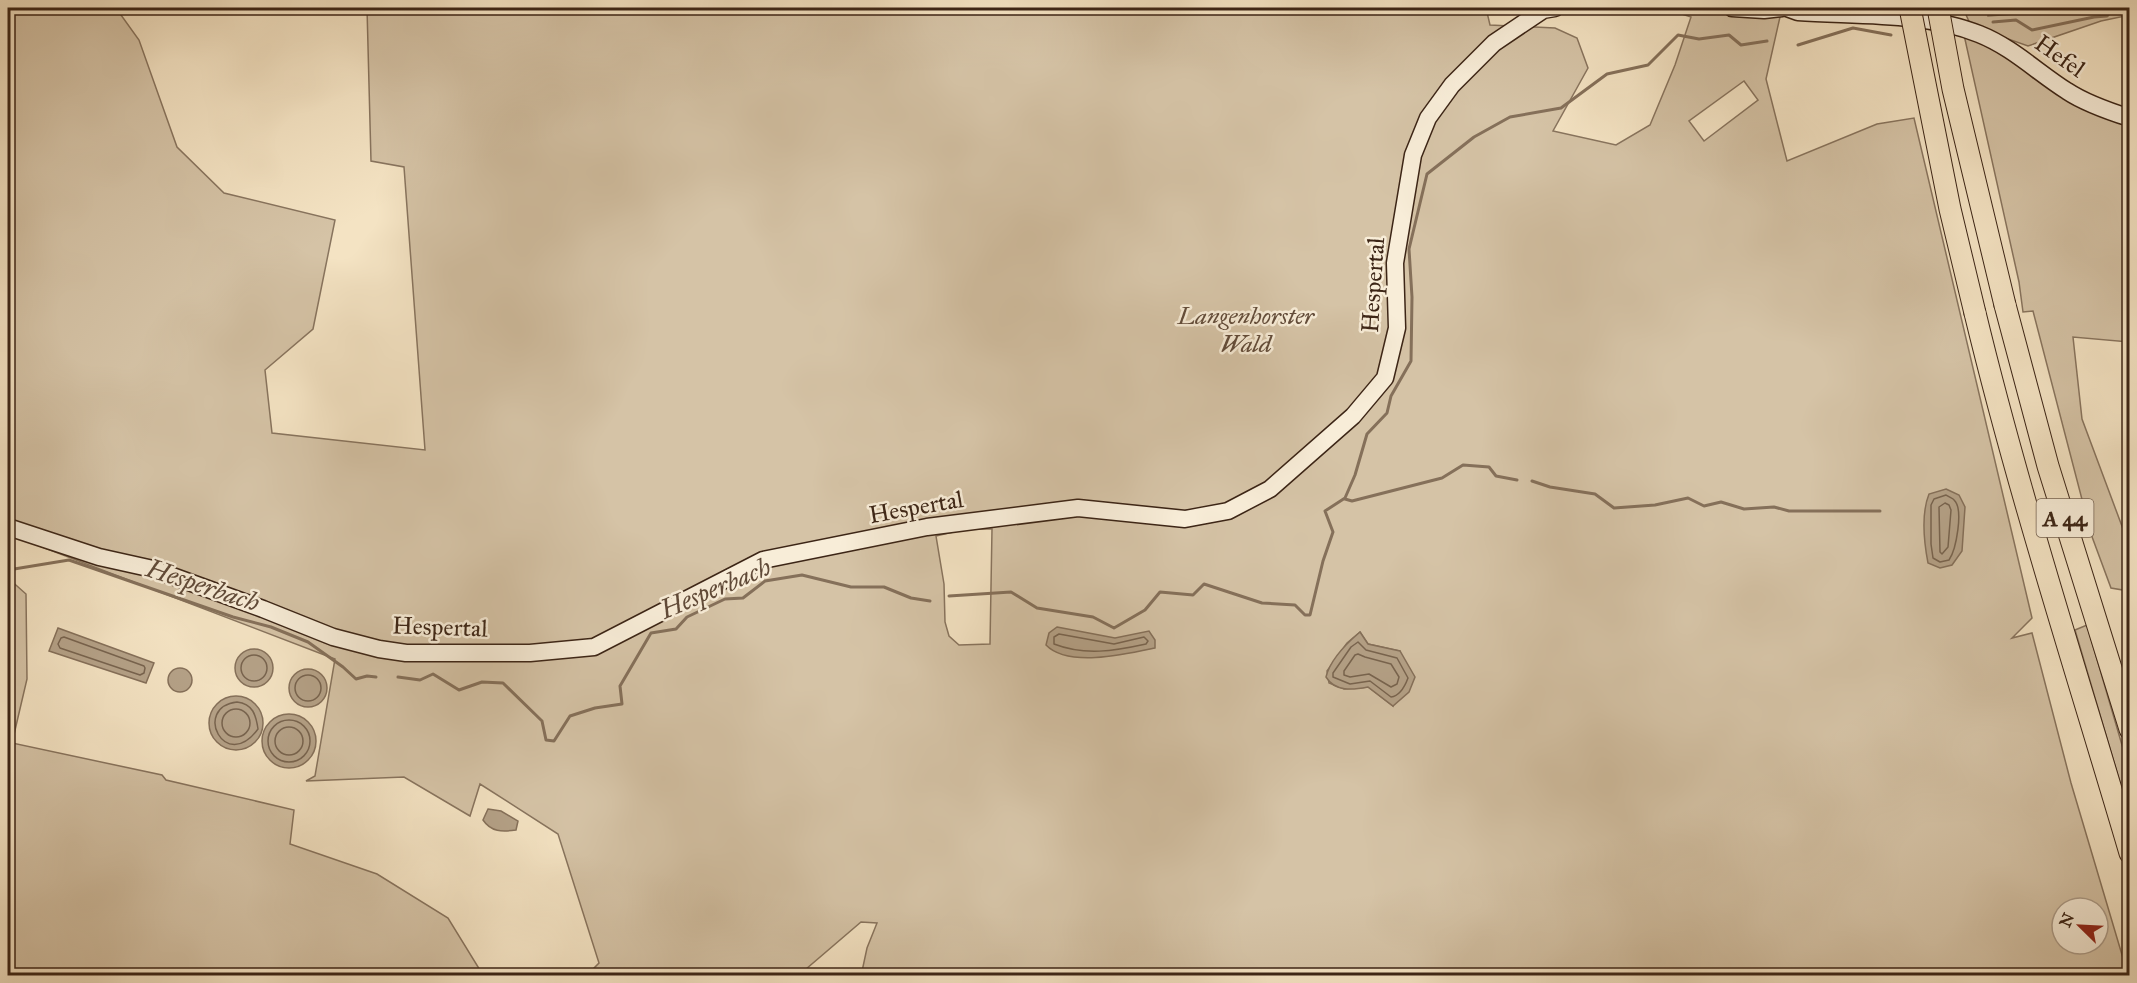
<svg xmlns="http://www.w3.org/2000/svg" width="2137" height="983" font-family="'IM FELL Great Primer',serif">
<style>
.green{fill:#d5c3a6;stroke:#88745e;stroke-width:1.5;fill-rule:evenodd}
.water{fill:#b5a288;stroke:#85705a;stroke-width:1.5}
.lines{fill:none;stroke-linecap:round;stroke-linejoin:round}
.shore{stroke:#78644f;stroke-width:1.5}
.stream{stroke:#85705a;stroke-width:3}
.secondary-casing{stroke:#3c2516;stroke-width:19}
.highway-casing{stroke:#3c2516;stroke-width:23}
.secondary{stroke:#f8edd8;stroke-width:16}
.highway{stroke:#f4e3c3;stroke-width:21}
.highway-bridge-casing{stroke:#3c2516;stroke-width:23;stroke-linecap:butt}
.highway-bridge{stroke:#f4e3c3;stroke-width:21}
.labels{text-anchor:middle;stroke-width:5;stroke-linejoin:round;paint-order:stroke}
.shield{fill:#f8edd8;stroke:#746150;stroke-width:1.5}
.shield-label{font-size:22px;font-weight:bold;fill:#3c2516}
.street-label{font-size:24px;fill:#3c2516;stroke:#f8edd8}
.park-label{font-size:24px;font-style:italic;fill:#624c3a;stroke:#f8edd8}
.water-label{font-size:26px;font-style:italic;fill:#604a38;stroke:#f8edd8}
</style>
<rect width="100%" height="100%" fill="#f4e3c3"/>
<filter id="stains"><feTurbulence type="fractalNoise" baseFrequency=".00333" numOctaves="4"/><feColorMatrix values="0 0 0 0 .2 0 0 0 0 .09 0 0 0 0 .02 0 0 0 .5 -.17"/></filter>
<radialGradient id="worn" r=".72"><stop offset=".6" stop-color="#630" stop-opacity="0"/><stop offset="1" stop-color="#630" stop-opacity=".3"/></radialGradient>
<path class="green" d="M 8,8 L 116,8 L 139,40 L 177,147 L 224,193 L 335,220 L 313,329 L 265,370 L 272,433 L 425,450 L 404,167 L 371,161 L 367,8 L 1486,8 L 1490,25 L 1555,28 L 1577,38 L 1588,68 L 1553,131 L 1616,145 L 1650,125 L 1675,65 L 1691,17 L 1664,8 L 1782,8 L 1766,79 L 1787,161 L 1877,124 L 1914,118 L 2032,618 L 2012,638 L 2032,633 L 2071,783 L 2128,975 L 861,976 L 867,948 L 877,923 L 861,922 L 799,975 L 587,975 L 599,963 L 558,834 L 480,784 L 470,816 L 404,777 L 306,781 L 315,776 L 335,659 L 8,534 ZM 1744,81 L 1758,100 L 1704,141 L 1689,121 ZM 966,529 L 992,529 L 990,644 L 959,645 L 949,636 L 945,622 L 944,584 L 936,536 ZM 1360,632 L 1368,644 L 1400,651 L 1393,706 L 1368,687 L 1344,689 L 1329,683 L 1327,671 L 1347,643 ZM 2062,908 L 2098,908 L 2098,944 L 2062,944 Z
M 1963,8 L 1988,8 L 1988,16 L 2043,12 L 2055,8 L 2129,8 L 2130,15 L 2101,21 L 2028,46 L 1971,26 Z
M 1964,35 L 2129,118 L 2129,342 L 2073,337 L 2082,419 L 2129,545 L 2129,591 L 2111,588 L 2091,534 L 2033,311 L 2023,312 L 2019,282 Z
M 8,578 L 26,594 L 27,679 L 12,743 L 162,775 L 166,780 L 294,810 L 290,844 L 377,874 L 448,918 L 483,975 L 8,975 Z
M 2087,625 L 2129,769 L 2129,813 L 2075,630 Z"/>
<path class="water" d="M 1946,489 L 1959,495 L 1965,507 L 1962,551 L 1952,565 L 1940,568 L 1928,563 C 1924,542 1921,514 1929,494 Z
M 1057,627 L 1115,638 L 1149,631 L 1155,640 L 1155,648 C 1127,654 1068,668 1046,645 L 1049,633 Z
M 58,628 L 154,663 L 146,683 L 49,651 Z
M 1360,632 L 1368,644 L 1400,651 L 1415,677 L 1409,692 L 1393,706 L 1368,687 C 1353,690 1335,692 1326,677 C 1330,660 1347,643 1360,632 Z
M235 668a19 19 0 1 1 38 0a19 19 0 1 1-38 0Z
M168 680a12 12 0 1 1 24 0a12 12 0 1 1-24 0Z
M289 688a19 19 0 1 1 38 0a19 19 0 1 1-38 0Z
M209 723a27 27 0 1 1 54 0a27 27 0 1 1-54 0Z
M262 741a27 27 0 1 1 54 0a27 27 0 1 1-54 0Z
M 488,809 L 501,811 L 518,821 L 516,830 C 502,832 491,832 483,820 Z"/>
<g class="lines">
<path class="shore" d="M 1946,495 C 1947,496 1954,499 1954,500 C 1964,509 1956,550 1949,560 L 1940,562 L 1933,558 L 1931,544 L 1931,505 L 1934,499 Z
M 1945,503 L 1949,505 L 1951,510 L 1948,547 L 1942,554 L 1940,552 L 1939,507 Z
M 1059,634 L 1114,644 L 1144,637 L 1148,641 L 1146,644 C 1114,651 1085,656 1054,644 L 1054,637 Z
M 64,637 L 144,666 L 145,668 L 144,673 L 140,675 L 60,648 L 58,644 L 61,638 Z
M 1358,642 L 1366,650 L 1397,658 L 1408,678 C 1405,686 1400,696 1391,697 L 1370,681 L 1350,684 L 1333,677 L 1333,673 L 1351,647 Z
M 1358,654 L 1365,657 L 1391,664 L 1399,677 L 1397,684 L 1391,687 L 1369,674 L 1350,677 L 1344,675 L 1344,671 L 1355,655 Z
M241 668a13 13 0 1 1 26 0a13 13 0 1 1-26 0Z
M295 688a13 13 0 1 1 26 0a13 13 0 1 1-26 0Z
M 237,702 C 253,704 256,715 258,729 C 225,774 192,707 237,702 Z
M222 723a14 14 0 1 1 28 0a14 14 0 1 1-28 0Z
M268 741a21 21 0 1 1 42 0a21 21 0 1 1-42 0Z
M275 741a14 14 0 1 1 28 0a14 14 0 1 1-28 0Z"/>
<path class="stream" d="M 1993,22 L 2016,20 L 2032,30 L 2094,17 L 2107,16 L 2114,8
M 1798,45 L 1853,28 L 1891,35
M 1532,481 L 1550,487 L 1595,494 L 1614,508 L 1655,505 L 1688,498 L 1704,506 L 1721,502 L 1744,509 L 1774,507 L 1789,511 L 1880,511
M 1345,499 L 1352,501 L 1442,478 L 1463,465 L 1489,467 L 1496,476 L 1517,480
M 8,570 L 69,560 L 233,617 L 271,627 L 308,642 L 343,667 L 356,679 L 367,676 L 376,677
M 949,596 L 1011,592 L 1037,608 L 1093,617 L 1114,628 L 1145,610 L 1160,592 L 1193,595 L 1204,584 L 1262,603 L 1295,605 L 1305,615 L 1310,615 L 1323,561 L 1333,532 L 1325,511 L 1345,498 L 1355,475 L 1367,434 L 1387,413 L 1391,396 L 1411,361 L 1412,297 L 1409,249 L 1427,174 L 1474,137 L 1510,117 L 1561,108 L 1607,74 L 1648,65 L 1678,35 L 1699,39 L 1729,35 L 1741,45 L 1767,41
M 398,677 L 420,680 L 433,674 L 459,690 L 482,682 L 503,683 L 542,721 L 546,740 L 554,741 L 570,716 L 595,708 L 622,704 L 620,686 L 651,633 L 676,629 L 687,617 L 725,599 L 743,598 L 765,581 L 802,575 L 851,587 L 884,587 L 911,598 L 930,601"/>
<defs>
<path id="secondary" d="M 1732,8 L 1764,10 L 1782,8
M 1787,8 L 1798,12 C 1855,16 1925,12 1979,34 C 2012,47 2037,72 2067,91 C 2085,103 2108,111 2130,118
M 8,527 L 99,557 L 153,569 L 263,609 L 333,637 L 379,649 L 406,653 L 530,653 L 594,647 L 763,560 L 927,527 L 1078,508 L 1185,519 L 1228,511 L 1270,489 L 1353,416 L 1385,378 L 1397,328 L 1395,263 L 1413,155 L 1428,118 L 1452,85 L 1494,43 L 1543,10 L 1555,8"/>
<path id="highway" d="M 2005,305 L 2048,466 L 2130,729
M 1975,313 C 2019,495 2077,673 2130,853"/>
</defs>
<use href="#secondary" class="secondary-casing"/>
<use href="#highway" class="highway-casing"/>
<use href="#secondary" class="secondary"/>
<use href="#highway" class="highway"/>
<defs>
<path id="highway-bridge" d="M 1910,8 L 1950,209 L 1975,313
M 1938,8 L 1953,89 L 2005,305"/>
</defs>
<use href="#highway-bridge" class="highway-bridge-casing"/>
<use href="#highway-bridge" class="highway-bridge"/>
</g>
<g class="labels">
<rect class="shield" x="2036.5" y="499" width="57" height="38" rx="4.5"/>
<g class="shield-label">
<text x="2065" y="526">A 44</text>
</g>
<g class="street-label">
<text transform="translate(2060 56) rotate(35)" y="8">Hefel</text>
<text transform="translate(1373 285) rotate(-86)" y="8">Hespertal</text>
<text transform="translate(916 507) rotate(-10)" y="8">Hespertal</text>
<text transform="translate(440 627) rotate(2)" y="8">Hespertal</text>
</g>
<g class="park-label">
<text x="1246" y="324">Langenhorster<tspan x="1246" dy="28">Wald</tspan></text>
</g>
<g class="water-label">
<text transform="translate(203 585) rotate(18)" y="9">Hesperbach</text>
<text transform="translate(715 588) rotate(-23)" y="9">Hesperbach</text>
</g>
</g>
<rect width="2137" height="983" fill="none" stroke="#f4e3c3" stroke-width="30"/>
<rect x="9" y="9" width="2119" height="965" fill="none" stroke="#3c2516" stroke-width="3"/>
<rect x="15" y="15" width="2107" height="953" fill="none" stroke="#3c2516" stroke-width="1.5"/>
<g transform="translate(2080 926) rotate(294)"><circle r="28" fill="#f8edd8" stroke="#ad9d8a" stroke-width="1.5"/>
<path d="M0-4.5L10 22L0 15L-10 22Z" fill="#8f2418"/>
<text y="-9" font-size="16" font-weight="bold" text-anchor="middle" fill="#3c2516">N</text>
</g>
<rect width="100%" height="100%" filter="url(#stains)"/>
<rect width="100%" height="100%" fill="url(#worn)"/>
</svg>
